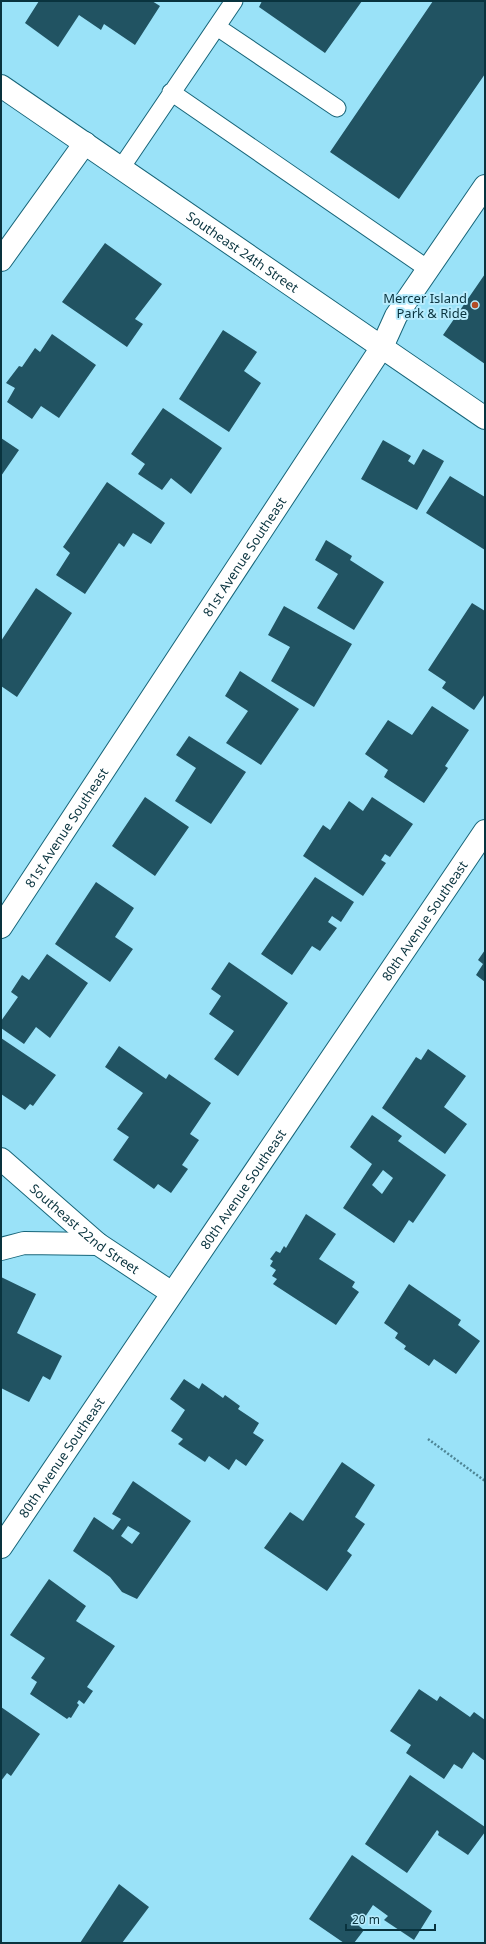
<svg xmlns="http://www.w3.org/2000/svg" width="486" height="1944" font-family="'Noto Sans',sans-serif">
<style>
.building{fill:#215362;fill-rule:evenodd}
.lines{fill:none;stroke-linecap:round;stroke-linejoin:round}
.lane-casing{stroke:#176579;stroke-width:19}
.street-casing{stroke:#176579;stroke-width:24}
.path{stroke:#4d8595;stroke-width:2.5;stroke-dasharray:2 2;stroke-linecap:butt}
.lane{stroke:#fff;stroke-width:17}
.street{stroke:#fff;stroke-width:22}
.poi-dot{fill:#b34c26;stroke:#b8ecfd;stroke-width:1.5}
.labels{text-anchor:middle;stroke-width:4;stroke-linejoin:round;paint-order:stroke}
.street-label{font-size:13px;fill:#09333e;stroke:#b8ecfd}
.poi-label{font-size:13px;fill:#09333e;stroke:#b8ecfd;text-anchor:end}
</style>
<rect width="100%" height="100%" fill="#9ae2f8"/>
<path class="building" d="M 39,1 L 152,1 L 160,6 L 135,45 L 104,24 L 101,30 L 79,15 L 58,47 L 25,23 Z
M 262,1 L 362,1 L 325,53 L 259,7 Z
M 433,1 L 485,1 L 485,74 L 399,199 L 330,152 Z
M 105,243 L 162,284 L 135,319 L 143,324 L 127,347 L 62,302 Z
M 485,274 L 485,364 L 443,335 Z
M 223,330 L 257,352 L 244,371 L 261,383 L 229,432 L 179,399 Z
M 52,334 L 96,365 L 59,418 L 41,406 L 32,419 L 7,402 L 15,388 L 6,383 L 19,366 L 22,367 L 35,348 L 40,352 Z
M 163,408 L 222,448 L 191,494 L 171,478 L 162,490 L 138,474 L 145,464 L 131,454 Z
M 1,438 L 19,450 L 1,476 Z
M 383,440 L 411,456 L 408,461 L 414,465 L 423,449 L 444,461 L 417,510 L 361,479 Z
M 450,476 L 485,497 L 485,550 L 426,513 Z
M 107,482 L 165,523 L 151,544 L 133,533 L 124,547 L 119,543 L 85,594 L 56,575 L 70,553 L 63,547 Z
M 326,540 L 352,556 L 350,560 L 384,582 L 354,630 L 317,608 L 338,574 L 315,560 Z
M 36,588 L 72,613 L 17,697 L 1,686 L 1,641 Z
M 472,603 L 485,611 L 485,694 L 474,710 L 442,688 L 446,682 L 428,670 Z
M 284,606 L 352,644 L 314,707 L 271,681 L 290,647 L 268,635 Z
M 240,671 L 299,709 L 261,765 L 226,743 L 248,711 L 225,696 Z
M 432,706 L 469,730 L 445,766 L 448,768 L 424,803 L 384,777 L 388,770 L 365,754 L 388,720 L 412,735 Z
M 189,736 L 246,772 L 211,824 L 175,801 L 196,768 L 176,755 Z
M 145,797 L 189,827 L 155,876 L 112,846 Z
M 372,797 L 413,824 L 390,857 L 385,854 L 381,860 L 386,863 L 363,896 L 303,856 L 323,825 L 330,830 L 349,801 L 363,811 Z
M 315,877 L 354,902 L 341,922 L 332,916 L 328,922 L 337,928 L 320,951 L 312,946 L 292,975 L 261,954 Z
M 96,882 L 134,908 L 115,937 L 133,949 L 110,982 L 55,944 Z
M 485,950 L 485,982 L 476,975 L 483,964 L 478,960 Z
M 47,954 L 88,983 L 50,1038 L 36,1027 L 24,1044 L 1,1028 L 1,1021 L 18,997 L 11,992 L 22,975 L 29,980 Z
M 229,962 L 288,1003 L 238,1076 L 214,1059 L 234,1031 L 209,1014 L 221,996 L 211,989 Z
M 1,1038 L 56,1075 L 33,1106 L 30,1104 L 25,1110 L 1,1094 Z
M 119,1046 L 166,1079 L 169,1074 L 211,1103 L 190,1134 L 199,1140 L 182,1165 L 188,1169 L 171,1193 L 158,1184 L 154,1189 L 113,1160 L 129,1137 L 117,1129 L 143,1093 L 105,1067 Z
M 428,1049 L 466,1076 L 444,1107 L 467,1124 L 445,1154 L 382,1108 L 416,1057 L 421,1060 Z
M 372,1115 L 402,1136 L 398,1141 L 446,1175 L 413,1223 L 409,1220 L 394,1243 L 343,1208 L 372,1164 L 350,1147 ZM 383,1170 L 393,1178 L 382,1194 L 372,1185 Z
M 306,1214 L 336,1234 L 319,1259 L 355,1282 L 352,1287 L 359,1292 L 336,1325 L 273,1284 L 277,1279 L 272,1276 L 276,1270 L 270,1266 L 273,1261 L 270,1259 L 276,1251 L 280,1253 L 284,1246 L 286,1248 Z
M 1,1277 L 36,1294 L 17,1333 L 62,1356 L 50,1380 L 43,1376 L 29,1402 L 1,1388 Z
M 409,1284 L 461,1320 L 458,1325 L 480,1341 L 456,1374 L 434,1359 L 429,1366 L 404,1349 L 406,1346 L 395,1338 L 398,1333 L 384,1323 Z
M 184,1379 L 199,1389 L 202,1383 L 223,1398 L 225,1395 L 240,1406 L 238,1409 L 259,1423 L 253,1433 L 264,1440 L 246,1466 L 236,1459 L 229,1470 L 209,1456 L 205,1462 L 178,1444 L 183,1439 L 171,1431 L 185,1410 L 170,1399 Z
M 342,1462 L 375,1485 L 355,1517 L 365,1524 L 347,1551 L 352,1555 L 327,1591 L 264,1548 L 290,1512 L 303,1521 Z
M 133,1481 L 191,1521 L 137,1599 L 122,1592 L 110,1577 L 73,1551 L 94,1517 L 113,1530 L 121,1519 L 112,1514 ZM 128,1526 L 140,1533 L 132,1544 L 121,1536 Z
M 49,1579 L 86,1606 L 76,1621 L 115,1646 L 87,1687 L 93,1691 L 84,1704 L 79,1700 L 77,1703 L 79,1705 L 71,1718 L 69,1717 L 67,1719 L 30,1694 L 37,1682 L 31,1678 L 45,1658 L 10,1635 Z
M 419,1689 L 437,1701 L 440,1696 L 470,1717 L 474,1712 L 485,1720 L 485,1761 L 473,1752 L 462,1769 L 454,1764 L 444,1779 L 406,1753 L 411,1745 L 390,1731 Z
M 1,1707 L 40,1734 L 11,1776 L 7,1773 L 1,1781 Z
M 410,1775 L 485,1827 L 485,1832 L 468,1855 L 438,1835 L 439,1832 L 437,1830 L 407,1873 L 365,1844 Z
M 352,1855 L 432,1911 L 414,1940 L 384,1920 L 388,1916 L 373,1905 L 359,1926 L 364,1930 L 354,1943 L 344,1943 L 309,1919 Z
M 119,1884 L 149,1907 L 122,1943 L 80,1943 Z"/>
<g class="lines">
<defs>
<path id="lane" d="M 217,27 L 337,108
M 171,92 L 428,269
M 121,168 L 234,1"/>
<g id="street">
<path id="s1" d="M 1,86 L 485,418"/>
<path d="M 1,260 L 85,143"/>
<path id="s2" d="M 1,927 L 382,347 L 396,316 L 485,186"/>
<path id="s3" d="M 1,1159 L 98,1244 L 172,1293"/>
<path d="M 1,1249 L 24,1243 L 98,1244"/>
<path id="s4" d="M 1,1547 L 485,831"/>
</g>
</defs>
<use href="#lane" class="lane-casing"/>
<use href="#street" class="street-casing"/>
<path class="path" d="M 428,1439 L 485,1481"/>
<use href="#lane" class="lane"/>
<use href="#street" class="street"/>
</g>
<circle class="poi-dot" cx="475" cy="305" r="4"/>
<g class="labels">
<g class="street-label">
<text dy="5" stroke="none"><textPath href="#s1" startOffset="293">Southeast 24th Street</textPath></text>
<text dy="5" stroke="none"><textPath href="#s2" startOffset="443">81st Avenue Southeast</textPath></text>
<text dy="5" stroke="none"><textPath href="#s2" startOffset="119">81st Avenue Southeast</textPath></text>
<text dy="5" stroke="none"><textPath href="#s4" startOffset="756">80th Avenue Southeast</textPath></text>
<text dy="5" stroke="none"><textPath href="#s4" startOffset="432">80th Avenue Southeast</textPath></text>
<text dy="5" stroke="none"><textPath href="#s3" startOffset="109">Southeast 22nd Street</textPath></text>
<text dy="5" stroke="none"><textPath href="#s4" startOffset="108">80th Avenue Southeast</textPath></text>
</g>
<g class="poi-label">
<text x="467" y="303">Mercer Island<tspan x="467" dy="15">Park &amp; Ride</tspan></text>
</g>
</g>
<rect width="486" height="1944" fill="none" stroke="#09333e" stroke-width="4"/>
<path d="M346 1924v6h89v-6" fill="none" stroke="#09333e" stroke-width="2"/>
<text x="352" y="1924" font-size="12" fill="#09333e" stroke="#b8ecfd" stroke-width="3" paint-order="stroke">20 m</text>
</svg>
